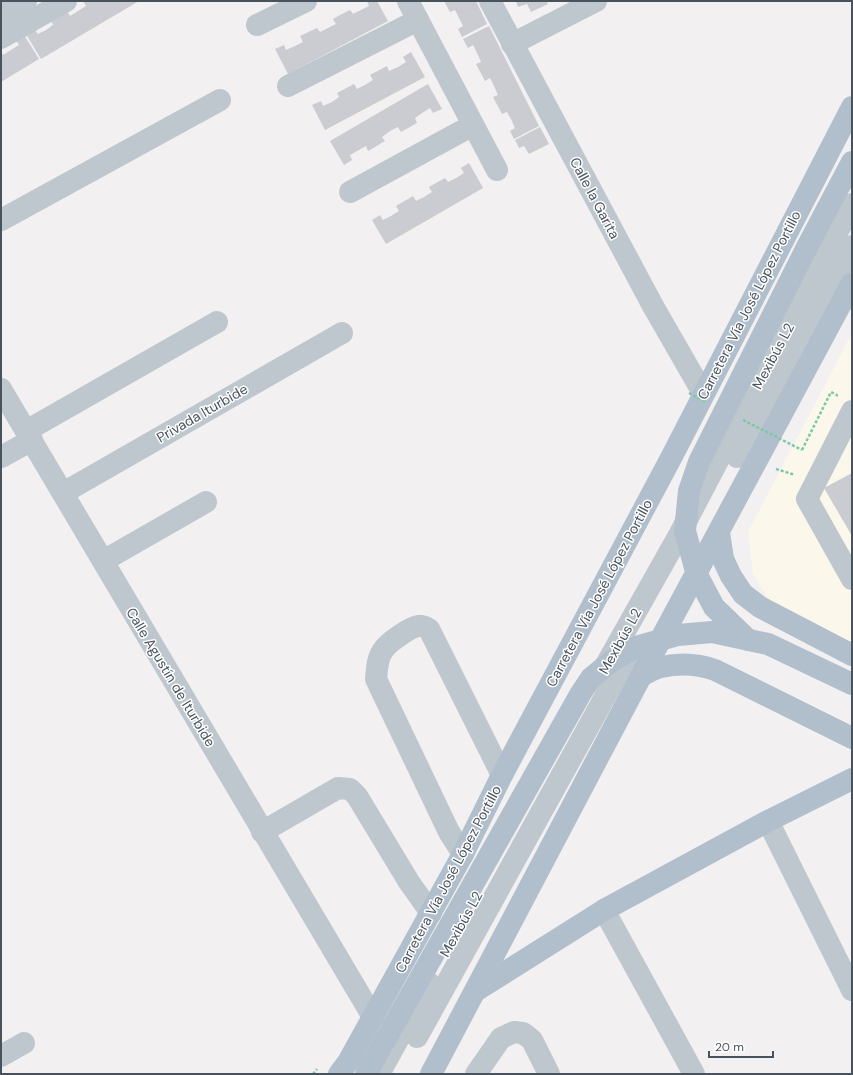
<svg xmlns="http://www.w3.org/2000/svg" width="853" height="1075" viewBox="0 0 853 1075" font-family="'DM Sans',sans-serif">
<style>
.commercial{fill:#fbf7eb}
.building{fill:#caccd2}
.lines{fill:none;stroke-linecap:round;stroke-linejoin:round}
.path{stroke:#7acaa3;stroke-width:2.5;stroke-dasharray:3 2;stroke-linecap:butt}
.minor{stroke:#bfc7ce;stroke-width:22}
.major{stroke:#b1bfcd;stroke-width:22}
.path-bridge{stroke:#7acaa3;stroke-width:2.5;stroke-dasharray:3 2;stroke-linecap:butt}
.major-bridge{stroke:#b1bfcd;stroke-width:22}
.labels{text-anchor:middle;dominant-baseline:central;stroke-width:3;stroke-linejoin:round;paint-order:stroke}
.street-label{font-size:14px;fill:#49535d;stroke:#fff}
</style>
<rect width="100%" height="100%" fill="#f2f0f0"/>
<polygon class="commercial" points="852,333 852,645 775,609 753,574 748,532"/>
<g class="building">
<polygon points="83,1 139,1 41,59 26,34 35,30 38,34 46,30 53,25 51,21 67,11 70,16 86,6"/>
<polygon points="367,1 377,1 388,21 288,74 275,49 284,45 286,50 295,46 303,42 300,36 317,28 320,32 336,24 333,19 342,14 350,10 353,14 369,6"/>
<polygon points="444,1 476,1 487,24 462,37 458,29 463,26 455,10 450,12"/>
<polygon points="516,1 546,1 548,4 531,12 527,4 518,7"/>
<polygon points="489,26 539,126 514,139 510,131 515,128 511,119 507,112 502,114 493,97 498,95 494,86 490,78 485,81 476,64 481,62 477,53 473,45 468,48 463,39"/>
<polygon points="24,35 39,59 1,82 1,51 3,55 19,45 16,40"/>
<polygon points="411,52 425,77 325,130 312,105 321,101 323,106 332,102 339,97 337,93 354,84 357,89 365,85 373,80 370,75 387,66 389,71 398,67 406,62 403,57"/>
<polygon points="428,84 442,109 433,113 430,108 422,113 415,118 417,123 401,132 398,127 390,131 382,137 385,141 368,151 366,146 357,151 350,155 352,160 344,165 330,141"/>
<polygon points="540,127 549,144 529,154 524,146 519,148 515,140"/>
<polygon points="469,163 483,188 386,244 372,220 380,215 383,220 391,216 399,211 396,206 413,196 416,201 424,197 432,192 429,187 445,178 448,182 456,178 464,173 461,168"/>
<polygon points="852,473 852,536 824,488"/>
</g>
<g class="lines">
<g class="path">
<polyline points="802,450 831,392 837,395 836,396"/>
<polyline points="776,469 795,475"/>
<polyline points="313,1074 317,1069"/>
</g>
<g class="minor">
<polyline points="408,1 497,170"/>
<polyline points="490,1 653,306 703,393"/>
<polyline points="1,15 26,1"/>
<polyline points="257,25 306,1"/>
<polyline points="1,38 66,1"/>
<polyline points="512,44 596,1"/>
<polyline points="288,86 418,20"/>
<polyline points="350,192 473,125"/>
<polyline points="1,220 220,100"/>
<polyline points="1,389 373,1017"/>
<polyline points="852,411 807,499 852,579"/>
<polyline points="26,431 217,322"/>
<polyline points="1,457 32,440"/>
<polyline points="737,457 852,246"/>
<polyline points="63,493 342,333"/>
<polyline points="103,561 206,502"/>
<polyline points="603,670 678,537 852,204"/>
<polyline points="768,821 852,990"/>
<polyline points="262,832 338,788 350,789 357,796 409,882 431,913"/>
<path d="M463 854 449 832 376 679C377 669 377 657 384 649 389 642 409 628 418 626 422 625 425 627 429 629L502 775"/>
<polyline points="604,910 694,1074"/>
<polyline points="417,1037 627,657"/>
<polyline points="1,1056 24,1043"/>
<polyline points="379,1074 429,983"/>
<polyline points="476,1074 501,1038 514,1032 523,1033 532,1040 549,1074"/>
</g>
<g class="major">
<polyline points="719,533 723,559 731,576 743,594 760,607 852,655"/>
<path d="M641 676C647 673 654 668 661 667 680 663 698 664 715 670L852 738"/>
<polyline points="477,990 604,910 768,821 852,779"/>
<polyline points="339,1074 348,1062 373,1017 463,854 502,775 671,458 852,107"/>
<polyline points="431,1074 641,676 852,283"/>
</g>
<g class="path-bridge">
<polyline points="689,393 706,402"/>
<polyline points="743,420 802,450"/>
</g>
<g class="major-bridge">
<polyline points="748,640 714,607 697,575 685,531 689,491 699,462 806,249 852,162"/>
<polyline points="366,1074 581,693 591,678 613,660 639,646 678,635 712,632 768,644 852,684"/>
</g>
</g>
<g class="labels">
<g class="street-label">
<text transform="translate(595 198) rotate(62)">Calle la Garita</text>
<text transform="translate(749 305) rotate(-63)">Carretera Vía José López Portillo</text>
<text transform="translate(773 356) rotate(-62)">Mexibús L2</text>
<text transform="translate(202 413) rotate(-30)">Privada Iturbide</text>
<text transform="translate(599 593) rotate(-62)">Carretera Vía José López Portillo</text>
<text transform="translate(620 641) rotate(-61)">Mexibús L2</text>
<text transform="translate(171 677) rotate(59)">Calle Agustín de Iturbide</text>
<text transform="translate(448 879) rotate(-62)">Carretera Vía José López Portillo</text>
<text transform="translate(461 924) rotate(-61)">Mexibús L2</text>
</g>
</g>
<rect width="853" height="1075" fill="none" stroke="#49535d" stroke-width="4"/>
<path d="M709 1051v6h64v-6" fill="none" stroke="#49535d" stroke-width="2"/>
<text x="715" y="1051" font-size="12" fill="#49535d" stroke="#ffffff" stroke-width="3" paint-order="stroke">20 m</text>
</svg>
